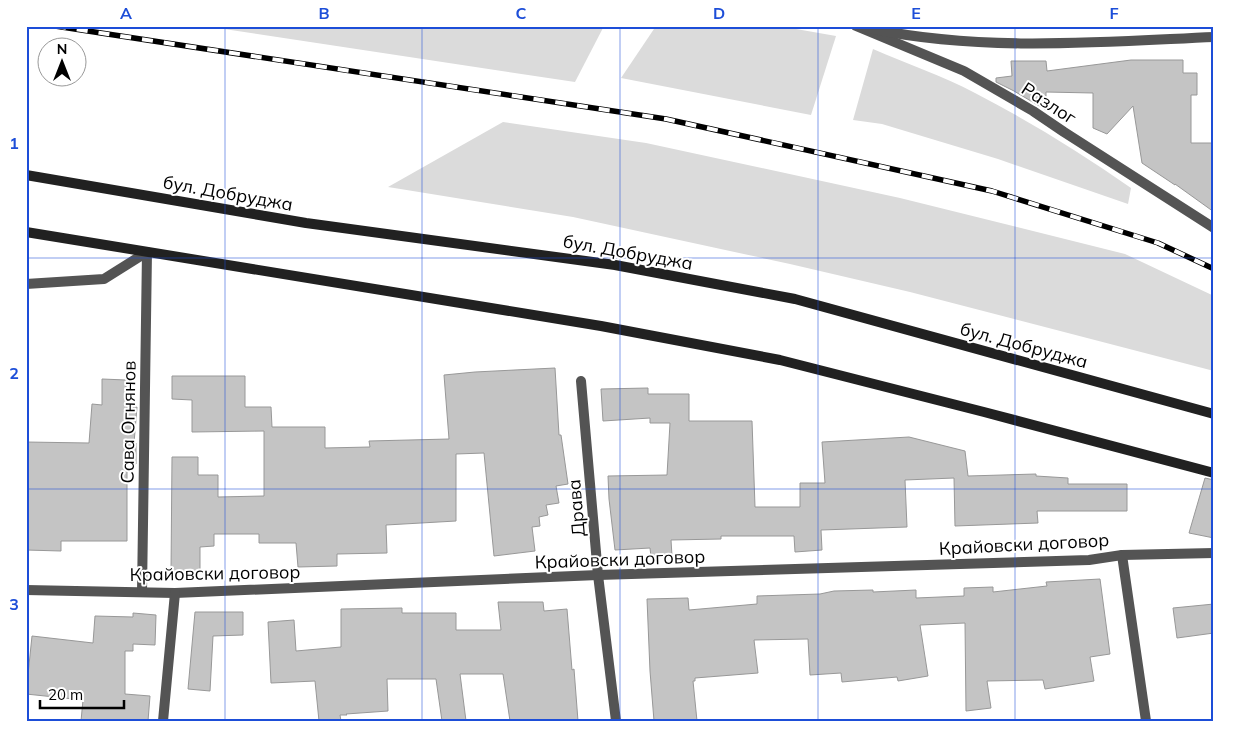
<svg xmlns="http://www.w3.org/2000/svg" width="1240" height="747" viewBox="0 0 1240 747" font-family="Mulish,sans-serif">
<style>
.green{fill:#dbdbdb}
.building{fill:#c4c4c4;stroke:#989898}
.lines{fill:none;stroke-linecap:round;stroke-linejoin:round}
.minor{stroke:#545454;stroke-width:10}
.secondary{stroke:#212121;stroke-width:10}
.rail-casing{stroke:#000;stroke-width:5.5}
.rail{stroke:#fff;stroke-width:4;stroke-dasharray:11;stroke-linecap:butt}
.grid{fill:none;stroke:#1d4ed8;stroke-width:1;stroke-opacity:0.55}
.labels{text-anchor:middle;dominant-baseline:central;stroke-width:4;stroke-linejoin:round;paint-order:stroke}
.street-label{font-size:18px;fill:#000;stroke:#fff}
.neatline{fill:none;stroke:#1d4ed8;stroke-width:2}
.grid-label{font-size:16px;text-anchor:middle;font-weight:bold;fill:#1d4ed8}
</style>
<rect width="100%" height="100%" fill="#fff"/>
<g class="green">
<polygon points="204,26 604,26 575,82"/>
<polygon points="656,26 779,26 836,36 811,115 621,78"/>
<path d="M873 49C907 64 943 76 975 93 1029 121 1081 153 1131 188L1128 204 998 159 882 124 853 120Z"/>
<polygon points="503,122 646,143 900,198 1125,254 1214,296 1214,371 910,292 790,264 573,217 388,187"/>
</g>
<g class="building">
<polygon points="1131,60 1183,60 1183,73 1197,73 1197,95 1191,95 1191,143 1214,143 1214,212 1175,184 1175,185 1142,163 1133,106 1107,134 1093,128 1093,93 1046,92 1046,110 1014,91 996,82 996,78 1012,76 1011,61 1046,61 1047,71"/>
<polygon points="555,368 559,435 561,435 568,484 556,486 559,503 546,505 548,515 539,517 540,526 532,527 535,551 494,556 484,453 456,454 456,521 386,525 387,553 337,554 337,566 298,567 296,543 259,543 259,534 214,534 214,546 200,547 200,571 171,572 172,457 198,457 198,475 218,475 218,497 264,496 264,431 192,432 192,400 172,399 172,376 245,376 245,407 271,407 272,427 325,427 325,448 370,447 369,441 449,439 444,375 475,372"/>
<polygon points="102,379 126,380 126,407 137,407 134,443 136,443 136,464 127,464 127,541 61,541 61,551 26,550 26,442 89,443 92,404 102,405"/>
<polygon points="648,388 648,394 689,394 689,421 752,421 755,507 800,507 800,483 825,483 822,442 909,437 965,451 968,476 1036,474 1036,476 1068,478 1068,484 1127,484 1127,511 1037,511 1038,523 955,526 954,478 905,480 907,527 821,530 822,550 795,552 794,536 721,536 721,539 671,540 672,556 651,557 650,548 615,550 609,499 608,476 667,475 670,423 650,423 650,418 603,421 601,389"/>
<polygon points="1205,478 1214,480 1214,538 1189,533"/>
<polygon points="1100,579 1110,654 1090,657 1094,681 1045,689 1043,680 987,681 991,708 966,711 965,623 920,625 928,676 898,681 897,677 842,682 841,673 810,675 808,639 754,640 758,673 695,678 695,681 693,681 697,721 654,721 650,671 647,599 688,598 689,610 757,604 757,596 820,594 834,591 873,590 873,592 916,590 916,598 964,596 964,588 993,587 993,592 1047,586 1046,582"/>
<polygon points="498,602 543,602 544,611 567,609 572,670 574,669 578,721 510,721 503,674 460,674 466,721 442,721 436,679 387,679 388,711 346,714 347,715 340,715 341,721 319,721 315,681 271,683 268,622 294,620 296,651 341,647 341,609 402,608 402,613 456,613 456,630 501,630"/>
<polygon points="1214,604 1214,633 1177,638 1173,608"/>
<polygon points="195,612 243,612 243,635 213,636 210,691 188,689"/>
<polygon points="133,613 156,615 155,645 133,644 133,651 125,651 125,694 150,696 148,721 81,721 83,700 26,694 32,636 93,643 95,616 133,617"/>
</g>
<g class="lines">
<g class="minor">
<polyline points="856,26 964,71 1033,111 1064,132 1214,228"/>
<path d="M873 29C984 52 1101 42 1214 37"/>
<polyline points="26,284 104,279 147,252"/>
<polyline points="581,381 598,575 616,721"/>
<polyline points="1122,555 1146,721"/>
<polyline points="26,590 175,593 598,575 1089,560 1122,555 1214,553"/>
<polyline points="142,592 147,252"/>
<polyline points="163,721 175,593"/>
</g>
<g class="secondary">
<polyline points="26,175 306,223 615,265 795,299 1214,414"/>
<polyline points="26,232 601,326 780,360 984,412 1214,473"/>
</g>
<g class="rail-casing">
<polyline id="rail" points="55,26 666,119 992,191 1158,243 1214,269"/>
</g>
<use href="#rail" class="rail"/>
</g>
<path class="grid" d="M225 26V721M422 26V721M620 26V721M818 26V721M1015 26V721M26 258H1214M26 489H1214"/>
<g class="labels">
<g class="street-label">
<text transform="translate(1049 103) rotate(33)">Разлог</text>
<text transform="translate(228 193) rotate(10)">бул. Добруджа</text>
<text transform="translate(628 252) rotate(10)">бул. Добруджа</text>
<text transform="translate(1024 345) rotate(15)">бул. Добруджа</text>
<text transform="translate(128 422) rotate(-89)">Сава Огнянов</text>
<text transform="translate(576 508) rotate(-95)">Драва</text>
<text transform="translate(1024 544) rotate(-3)">Крайовски договор</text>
<text transform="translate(620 559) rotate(-2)">Крайовски договор</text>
<text transform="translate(215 573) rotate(-1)">Крайовски договор</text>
</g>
</g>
<rect width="1240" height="747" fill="none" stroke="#ffffff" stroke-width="55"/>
<g transform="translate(62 62)"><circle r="24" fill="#ffffff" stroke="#999999"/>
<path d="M0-4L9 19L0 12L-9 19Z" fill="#000000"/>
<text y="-8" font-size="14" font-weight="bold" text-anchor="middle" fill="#000000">N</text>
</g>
<path d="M40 700v8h84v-8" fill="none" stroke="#000000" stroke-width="2.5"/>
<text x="48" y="700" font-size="15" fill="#000000" stroke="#ffffff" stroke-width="4" paint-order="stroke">20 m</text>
<rect x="28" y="28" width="1184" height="692" class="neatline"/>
<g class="grid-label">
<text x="126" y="19">A</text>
<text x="324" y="19">B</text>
<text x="521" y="19">C</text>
<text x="719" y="19">D</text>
<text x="916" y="19">E</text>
<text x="1114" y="19">F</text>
<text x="14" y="149">1</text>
<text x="14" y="379">2</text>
<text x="14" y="610">3</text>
</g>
</svg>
